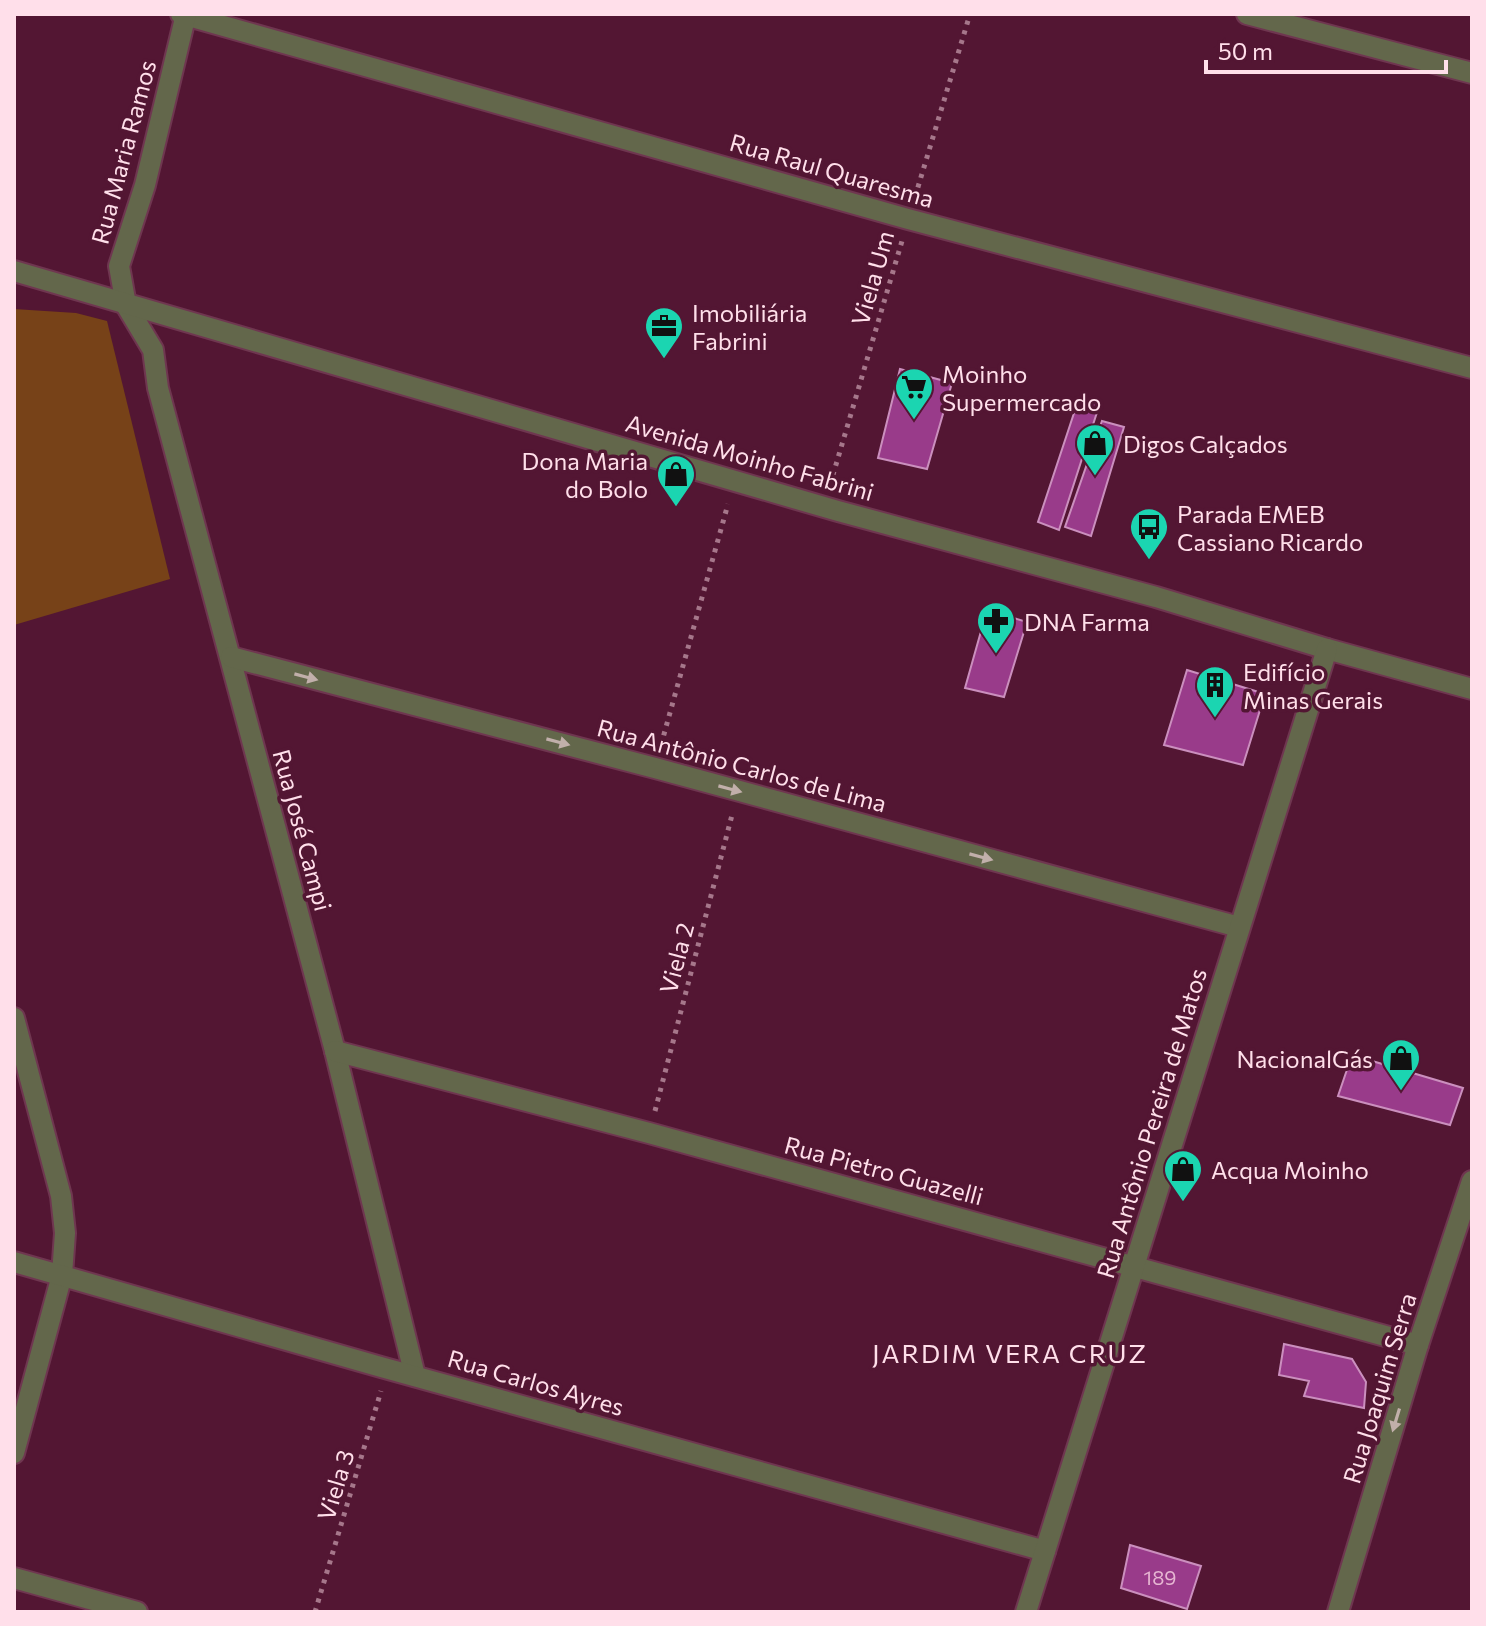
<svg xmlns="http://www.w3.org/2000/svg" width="1486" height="1626" viewBox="0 0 1486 1626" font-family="Commissioner,sans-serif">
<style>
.green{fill:#774218}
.building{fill:#993b8a;stroke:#cb8fbe;stroke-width:2}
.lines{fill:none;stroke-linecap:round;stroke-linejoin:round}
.minor-casing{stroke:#6f3650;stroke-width:24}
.tertiary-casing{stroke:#6f3650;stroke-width:24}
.path{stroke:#a6778b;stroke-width:5;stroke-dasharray:4 6;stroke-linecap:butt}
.minor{stroke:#63674b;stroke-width:20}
.tertiary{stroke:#63674b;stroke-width:20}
.oneway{fill:#c1afaa}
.labels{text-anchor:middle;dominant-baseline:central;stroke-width:7;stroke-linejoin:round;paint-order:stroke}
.number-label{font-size:20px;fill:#e6b6d2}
.street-label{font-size:24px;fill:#ffdfea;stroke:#531633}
.poi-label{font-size:24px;fill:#ffdfea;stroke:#531633;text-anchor:start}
.neighbourhood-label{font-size:26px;letter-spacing:2px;fill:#ffdfea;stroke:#531633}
</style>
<rect width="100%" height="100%" fill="#531633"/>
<polygon class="green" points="14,309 76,313 107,321 170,579 14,625"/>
<g class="building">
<polygon points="900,369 952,383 927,469 878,458"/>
<polygon points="1079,398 1100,403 1059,530 1038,522"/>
<polygon points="1102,421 1124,427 1091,536 1065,527"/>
<polygon points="987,610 1027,622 1004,697 965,688"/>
<polygon points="1187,670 1265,694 1243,765 1164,745"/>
<polygon points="1352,1055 1463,1088 1450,1125 1338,1096"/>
<polygon points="1284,1344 1352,1359 1366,1382 1364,1408 1304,1396 1309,1381 1279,1375"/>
<polygon points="1130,1545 1201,1566 1187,1609 1121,1588"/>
</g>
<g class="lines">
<g class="minor-casing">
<g id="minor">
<polyline points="181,14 908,219 1472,368"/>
<polyline points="186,14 145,185 119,266 126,305 153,350 158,388 335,1051 415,1376"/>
<polyline points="1247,14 1472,73"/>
<polyline points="231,657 655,768 1239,927"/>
<polyline points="14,1018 61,1196 65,1233 62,1275 14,1453"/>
<polyline points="335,1051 649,1133 1418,1345"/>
<polyline points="14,1262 381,1367 1045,1551"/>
<polyline points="14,1578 137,1612"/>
<polyline points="1338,1612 1418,1345 1472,1181"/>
</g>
</g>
<g class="tertiary-casing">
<g id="tertiary">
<polyline points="14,271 838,511 1156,597 1327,649 1472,689"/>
<polyline points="1026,1612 1327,649"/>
</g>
</g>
<g class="path">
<polyline points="915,197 970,14"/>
<polyline points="830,485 902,241"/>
<polyline points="661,745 728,504"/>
<polyline points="655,1111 732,815"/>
<polyline points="315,1612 381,1391"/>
</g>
<use href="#minor" class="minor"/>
<use href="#tertiary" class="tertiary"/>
</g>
<defs><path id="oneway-solid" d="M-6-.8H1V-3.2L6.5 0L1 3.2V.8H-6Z" transform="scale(2)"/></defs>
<g class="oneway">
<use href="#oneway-solid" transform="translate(306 677) rotate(15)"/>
<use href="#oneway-solid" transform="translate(558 742) rotate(15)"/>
<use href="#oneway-solid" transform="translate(730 789) rotate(15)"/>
<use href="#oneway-solid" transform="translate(981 857) rotate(15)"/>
<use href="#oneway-solid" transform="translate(1396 1420) rotate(107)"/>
</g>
<defs>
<g id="office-pin" transform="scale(2)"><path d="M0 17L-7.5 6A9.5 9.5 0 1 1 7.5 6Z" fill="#1bd5b1" stroke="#531633"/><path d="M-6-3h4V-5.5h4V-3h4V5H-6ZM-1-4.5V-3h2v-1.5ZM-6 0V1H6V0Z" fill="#111"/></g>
<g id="supermarket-pin" transform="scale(2)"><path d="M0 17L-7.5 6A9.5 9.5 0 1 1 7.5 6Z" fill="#1bd5b1" stroke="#531633"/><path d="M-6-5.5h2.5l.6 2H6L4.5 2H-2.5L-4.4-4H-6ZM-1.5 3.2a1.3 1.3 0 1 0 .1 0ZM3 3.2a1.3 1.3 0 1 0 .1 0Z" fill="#111"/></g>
<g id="shop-pin" transform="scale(2)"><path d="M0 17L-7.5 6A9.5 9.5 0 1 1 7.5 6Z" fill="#1bd5b1" stroke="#531633"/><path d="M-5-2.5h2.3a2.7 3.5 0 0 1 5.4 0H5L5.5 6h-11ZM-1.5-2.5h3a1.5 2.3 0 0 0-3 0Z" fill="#111"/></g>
<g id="bus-pin" transform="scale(2)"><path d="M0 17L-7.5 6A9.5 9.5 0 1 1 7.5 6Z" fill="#1bd5b1" stroke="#531633"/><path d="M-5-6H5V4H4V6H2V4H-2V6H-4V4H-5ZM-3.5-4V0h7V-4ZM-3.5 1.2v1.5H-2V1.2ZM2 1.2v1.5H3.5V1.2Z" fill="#111"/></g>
<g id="pharmacy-pin" transform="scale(2)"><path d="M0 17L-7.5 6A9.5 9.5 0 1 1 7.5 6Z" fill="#1bd5b1" stroke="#531633"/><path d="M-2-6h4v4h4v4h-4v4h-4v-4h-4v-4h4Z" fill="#111"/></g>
<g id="building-pin" transform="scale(2)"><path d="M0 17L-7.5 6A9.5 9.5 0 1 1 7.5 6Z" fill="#1bd5b1" stroke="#531633"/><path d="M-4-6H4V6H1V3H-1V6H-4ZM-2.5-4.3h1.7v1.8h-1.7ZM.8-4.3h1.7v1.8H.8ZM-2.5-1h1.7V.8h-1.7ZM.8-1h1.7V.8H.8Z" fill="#111"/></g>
</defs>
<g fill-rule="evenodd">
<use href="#office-pin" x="664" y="326"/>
<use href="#supermarket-pin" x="914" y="387"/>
<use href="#shop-pin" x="1095" y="443"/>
<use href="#shop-pin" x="676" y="474"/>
<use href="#bus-pin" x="1149" y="527"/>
<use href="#pharmacy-pin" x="996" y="621"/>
<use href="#building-pin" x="1215" y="685"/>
<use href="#shop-pin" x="1401" y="1058"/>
<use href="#shop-pin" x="1183" y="1169"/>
</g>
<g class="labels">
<g class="number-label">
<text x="1160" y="1577">189</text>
</g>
<g class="street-label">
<text transform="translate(123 152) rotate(-75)">Rua Maria Ramos</text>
<text transform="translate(832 170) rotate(16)">Rua Raul Quaresma</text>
<text transform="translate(872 278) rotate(-74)">Viela Um</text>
<text transform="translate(750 457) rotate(16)">Avenida Moinho Fabrini</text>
<text transform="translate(742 765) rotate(15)">Rua Antônio Carlos de Lima</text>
<text transform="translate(303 830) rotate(75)">Rua José Campi</text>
<text transform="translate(676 958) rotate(-75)">Viela 2</text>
<text transform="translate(1151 1123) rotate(-73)">Rua Antônio Pereira de Matos</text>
<text transform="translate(884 1170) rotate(15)">Rua Pietro Guazelli</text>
<text transform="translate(536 1382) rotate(16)">Rua Carlos Ayres</text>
<text transform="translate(1379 1388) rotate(-73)">Rua Joaquim Serra</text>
<text transform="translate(335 1485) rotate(-73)">Viela 3</text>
</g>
<g class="poi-label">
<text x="692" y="312">Imobiliária<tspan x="692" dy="28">Fabrini</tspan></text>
<text x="942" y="373">Moinho<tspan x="942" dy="28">Supermercado</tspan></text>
<text x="1123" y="443">Digos Calçados</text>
<text x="648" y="460" text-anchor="end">Dona Maria<tspan x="648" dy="28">do Bolo</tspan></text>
<text x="1177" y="513">Parada EMEB<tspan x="1177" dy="28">Cassiano Ricardo</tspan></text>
<text x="1024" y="621">DNA Farma</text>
<text x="1243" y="671">Edifício<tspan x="1243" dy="28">Minas Gerais</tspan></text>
<text x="1373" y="1058" text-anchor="end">NacionalGás</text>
<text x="1211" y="1169">Acqua Moinho</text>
</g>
<g class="neighbourhood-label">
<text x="1010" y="1352">JARDIM VERA CRUZ</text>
</g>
</g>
<rect width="1486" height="1626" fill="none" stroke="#ffdfea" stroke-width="32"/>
<path d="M1206 60v12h240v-12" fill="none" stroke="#ffdfea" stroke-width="4"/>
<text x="1218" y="60" font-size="24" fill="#ffdfea" stroke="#531633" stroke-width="6" paint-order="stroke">50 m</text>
</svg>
